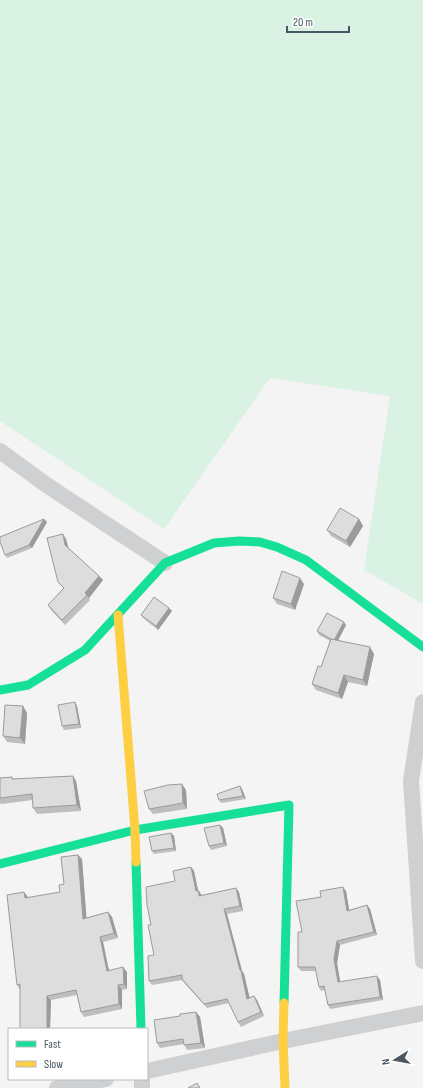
<svg xmlns="http://www.w3.org/2000/svg" width="423" height="1088" viewBox="0 0 423 1088" font-family="'Sofia Sans Condensed',sans-serif">
<style>
.green{fill:#d9f2e3}
.lines{fill:none;stroke-linecap:round;stroke-linejoin:round}
.street{stroke:#ced0d2;stroke-width:16}
.fast{stroke:#16e098;stroke-width:9}
.slow{stroke:#ffcf43;stroke-width:9}
.wall{fill:#bebebf}
.shaded-wall{fill:#9b9b9b}
.building{fill:#ddddde;stroke:#9b9b9b}
</style>
<rect width="100%" height="100%" fill="#f4f4f4"/>
<polygon class="green" points="0,0 423,0 423,604 364,570 390,396 270,378 164,529 0,421"/>
<g class="lines">
<g class="street">
<polyline points="0,451 48,486 165,563"/>
<polyline points="423,702 411,781 423,961"/>
<polyline points="147,1071 283,1041 423,1013"/>
<polyline points="57,1088 106,1079"/>
<polyline points="142,1088 142,1079"/>
</g>
<g class="fast">
<polyline points="0,690 28,685 85,650 165,563 214,543 239,541 260,542 277,547 306,560 423,647"/>
<polyline points="136,862 141,1029"/>
<polyline points="0,864 135,830 289,805 284,1003"/>
</g>
<g class="slow">
<polyline points="118,615 135,830 136,862"/>
<polyline points="284,1003 283,1041 285,1088"/>
</g>
</g>
<g class="wall">
<polygon points="359,519 363,526 350,547 331,536 327,530"/>
<polygon points="47,522 32,548 7,558 5,555"/>
<polygon points="66,539 68,548 99,576 103,580 89,598 90,600 65,625 51,610 48,605 64,589 58,582"/>
<polygon points="304,584 295,610 277,604 273,598"/>
<polygon points="169,608 172,611 158,630 143,618 141,615"/>
<polygon points="344,622 346,625 338,641 374,654 367,686 348,682 342,699 316,690 312,684 321,667 330,641 319,635 317,631"/>
<polygon points="23,706 27,713 25,744 7,742 3,736"/>
<polygon points="77,706 81,728 64,730 62,726"/>
<polygon points="73,776 76,781 81,811 37,814 33,808 33,800 1,804 0,803 0,778 12,777 13,779"/>
<polygon points="240,786 242,789 246,799 221,803 219,800"/>
<polygon points="186,790 187,809 153,814 149,809"/>
<polygon points="220,825 223,828 227,846 211,850 209,846"/>
<polygon points="171,833 174,836 176,851 154,854 152,851"/>
<polygon points="78,855 82,859 86,918 108,912 112,917 118,938 103,942 109,970 127,972 127,989 122,990 122,1009 84,1017 81,1012 77,995 51,1000 50,1029 20,1029 20,990 17,985 28,897 28,898 60,892"/>
<polygon points="191,867 194,871 198,891 202,895 239,892 243,911 227,914 242,971 244,974 249,998 257,1000 264,1016 241,1027 238,1022 229,1003 207,1008 185,984 182,980 152,985 149,981 154,955 151,925"/>
<polygon points="346,891 349,910 367,905 370,909 377,935 340,945 337,963 340,982 380,980 383,1000 330,1009 328,1005 325,990 321,991 319,987 316,971 301,971 298,967 302,932 321,897"/>
<polygon points="196,1012 200,1017 205,1048 187,1050 184,1044 160,1048 157,1043 180,1016"/>
</g>
<g class="shaded-wall">
<polygon points="44,519 47,522 32,548 29,545"/>
<polygon points="359,519 363,526 350,547 346,541"/>
<polygon points="63,534 66,539 69,550 65,545"/>
<polygon points="99,576 103,580 89,598 85,593"/>
<polygon points="300,578 304,584 295,610 291,604"/>
<polygon points="169,608 172,611 158,630 156,626"/>
<polygon points="344,622 346,625 336,644 334,641"/>
<polygon points="370,647 374,654 367,686 363,680"/>
<polygon points="344,675 348,682 342,699 338,693"/>
<polygon points="75,702 77,706 81,728 79,724"/>
<polygon points="23,706 27,713 25,744 20,738"/>
<polygon points="73,776 76,781 81,811 77,805"/>
<polygon points="182,784 186,790 187,809 183,803"/>
<polygon points="240,786 242,789 246,799 243,796"/>
<polygon points="220,825 223,828 227,846 224,843"/>
<polygon points="171,833 174,836 176,851 174,848"/>
<polygon points="78,855 82,859 87,924 83,919"/>
<polygon points="191,867 194,871 199,895 199,891 202,896 202,900 196,891"/>
<polygon points="343,887 346,891 350,915 347,911"/>
<polygon points="236,888 239,892 243,911 240,906"/>
<polygon points="24,892 28,897 29,903 25,898"/>
<polygon points="367,905 370,909 377,935 374,932"/>
<polygon points="224,909 227,914 242,971 244,974 251,1003 247,999"/>
<polygon points="108,912 112,917 118,938 114,933"/>
<polygon points="100,937 103,942 110,976 107,971"/>
<polygon points="337,941 340,945 337,963 341,986 338,982 334,959"/>
<polygon points="123,967 127,972 127,989 124,984"/>
<polygon points="377,976 380,980 383,1000 380,997"/>
<polygon points="118,985 122,990 122,1009 119,1004"/>
<polygon points="47,996 51,1000 50,1029 47,1029"/>
<polygon points="254,996 257,1000 264,1016 261,1012"/>
<polygon points="196,1012 200,1017 205,1048 201,1043"/>
</g>
<g class="building">
<polygon points="340,508 359,519 346,541 327,530"/>
<polygon points="44,519 29,545 5,555 0,542 0,537"/>
<polygon points="63,534 65,545 99,576 85,593 87,595 62,620 48,605 64,588 58,582 47,538"/>
<polygon points="282,571 300,578 291,604 273,598"/>
<polygon points="154,597 169,608 156,626 141,615"/>
<polygon points="327,613 344,622 334,640 331,639 317,631"/>
<polygon points="331,639 370,647 363,680 344,675 338,693 312,684 318,666 321,667"/>
<polygon points="75,702 79,724 62,726 58,705"/>
<polygon points="5,705 23,706 20,738 3,736"/>
<polygon points="73,776 77,805 33,808 32,794 0,798 0,778 12,777 12,779"/>
<polygon points="182,784 183,803 149,809 144,791 168,785"/>
<polygon points="240,786 243,796 219,800 217,794"/>
<polygon points="220,825 224,843 209,846 204,828"/>
<polygon points="171,833 174,848 152,851 149,837"/>
<polygon points="78,855 83,919 108,912 114,933 100,937 107,971 123,967 124,984 118,985 119,1004 81,1012 76,990 47,996 47,1029 20,1029 20,984 17,985 7,895 24,892 25,898 60,892 59,885 64,884 61,857"/>
<polygon points="191,867 196,891 199,891 199,896 236,888 240,906 224,909 240,970 241,970 247,999 254,996 261,1012 238,1022 227,999 204,1004 182,979 182,975 149,981 148,956 154,955 148,925 151,925 147,905 146,887 175,881 173,871"/>
<polygon points="343,887 347,911 367,905 374,932 337,941 334,959 338,982 377,976 380,997 328,1005 324,986 319,987 315,967 298,967 298,932 302,932 296,901 321,897 320,891"/>
<polygon points="196,1012 201,1043 184,1045 183,1039 157,1043 154,1020 180,1016 180,1014"/>
<polygon points="197,1083 200,1088 188,1088"/>
</g>
<rect x="8" y="1028" width="140" height="52" fill="#ffffff" stroke="#b7bbc0"/>
<rect x="16" y="1041" width="20" height="6" fill="#16e098" stroke="#b7bbc0"/>
<text x="44" y="1048" font-size="12" fill="#4a5661">Fast</text>
<rect x="16" y="1061" width="20" height="6" fill="#ffcf43" stroke="#b7bbc0"/>
<text x="44" y="1068" font-size="12" fill="#4a5661">Slow</text>
<g transform="translate(395 1060) rotate(259)" stroke="#ffffff" stroke-width="3" paint-order="stroke">
<path d="M0-3L7 15L0 10L-7 15Z" fill="#4a5661"/>
<text y="-6" font-size="11" font-weight="bold" text-anchor="middle" fill="#4a5661">N</text>
</g>
<path d="M287 26v6h62v-6" fill="none" stroke="#4a5661" stroke-width="2"/>
<text x="293" y="26" font-size="12" fill="#4a5661" stroke="#ffffff" stroke-width="3" paint-order="stroke">20 m</text>
</svg>
